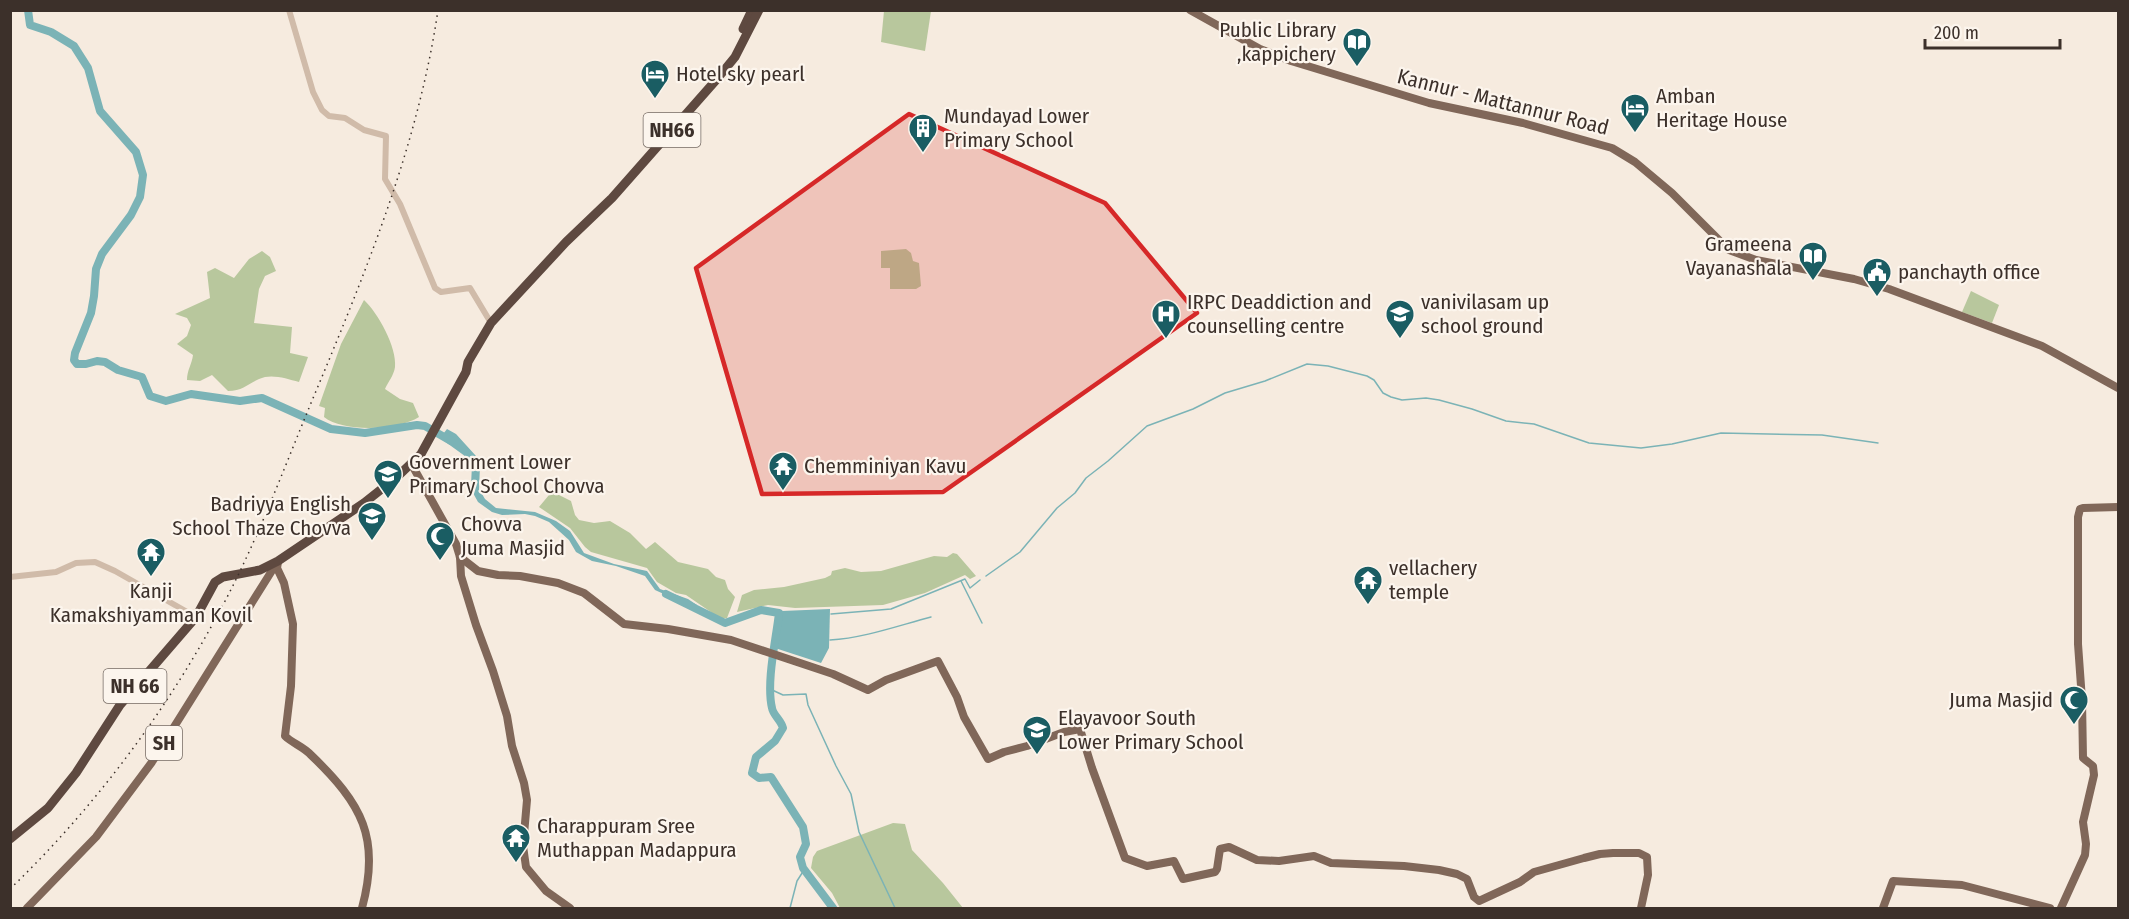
<svg xmlns="http://www.w3.org/2000/svg" width="2129" height="919" viewBox="0 0 2129 919" font-family="'Fira Sans Condensed',sans-serif">
<style>
.green{fill:#b8c79d}
.water{fill:#7bb3b6}
.lines{fill:none;stroke-linecap:round;stroke-linejoin:round}
.stream{stroke:#7bb3b6;stroke-width:1.5}
.river{stroke:#7bb3b6;stroke-width:8}
.minor{stroke:#d0bba9;stroke-width:6}
.major{stroke:#806759;stroke-width:8}
.highway{stroke:#5e4940;stroke-width:9}
.rail{stroke:#3c302a;stroke-width:1.5;stroke-dasharray:1.5 4.5;stroke-linecap:butt}
.marked{fill:#d62828;fill-opacity:0.2;stroke:#d62828;stroke-width:4.5;stroke-linejoin:round}
.labels{text-anchor:middle;dominant-baseline:central;stroke-width:4.5;stroke-linejoin:round;paint-order:stroke}
.shield{fill:#fcf5ed;stroke:#766b64;stroke-width:1.5}
.shield-label{font-size:20px;font-weight:bold;fill:#3c302a}
.poi-label{font-size:21px;fill:#3c302a;stroke:#fcf5ed;text-anchor:start}
.street-label{font-size:21px;fill:#3c302a;stroke:#fcf5ed}
</style>
<rect width="100%" height="100%" fill="#f6ebdf"/>
<g class="green">
<polygon points="884,11 931,11 925,51 881,42"/>
<polygon points="906,249 911,253 913,261 919,263 921,286 916,289 890,289 890,268 881,268 881,251"/>
<path d="M262 251 270 257 276 271 265 276 259 289 254 323 292 327 290 353 308 357 299 382C288 379 276 375 265 377 250 381 245 391 228 391L212 375 200 381 187 380C187 370 192 364 193 355L177 344 187 336 191 325 187 318 175 314 210 298 207 272 215 268 234 278 249 259Z"/>
<polygon points="1971,291 1999,305 1992,323 1962,312"/>
<path d="M364 300C378 313 397 347 395 367 394 375 388 382 385 389L400 399 413 403 419 417C399 430 344 433 324 417L325 408 319 406 341 344Z"/>
<polygon points="555,493 571,501 575,515 579,520 594,523 610,521 630,533 646,549 655,542 678,562 708,569 716,577 725,580 728,589 735,597 727,618 721,619 686,595 676,593 657,582 647,568 591,552 585,547 570,528 539,507 549,495"/>
<polygon points="953,553 957,554 976,576 970,579 965,575 925,593 883,605 795,608 768,605 737,612 742,595 754,590 784,587 825,578 831,575 832,571 845,568 861,572 881,571 934,556 947,557"/>
<polygon points="893,823 905,824 912,850 943,883 963,908 840,908 832,893 811,868 813,857 817,851"/>
</g>
<g class="water">
<polygon points="447,429 456,434 476,456 480,466 479,489 485,499 496,508 535,512 556,521 570,531 584,553 614,564 647,571 660,589 688,599 697,605 696,612 690,606 655,590 645,576 616,566 592,561 583,556 576,552 569,540 549,522 535,516 525,514 502,515 492,512 478,502 473,493 471,485 472,465 469,459 440,438"/>
<polygon points="830,609 829,648 821,663 775,648 782,611"/>
</g>
<g class="lines">
<g class="stream">
<polyline points="986,576 1020,552 1057,508 1075,493 1086,478 1108,461 1147,426 1193,409 1225,393 1265,381 1307,364 1328,366 1367,376 1374,380 1383,393 1391,397 1402,400 1426,398 1439,400 1472,409 1506,421 1534,424 1589,443 1641,448 1672,444 1721,433 1822,435 1878,443"/>
<polyline points="961,581 982,623"/>
<polyline points="831,614 891,609 965,579 970,588 980,580"/>
<path d="M830 640C864 638 897 626 931 617"/>
<polyline points="770,689 783,695 806,694 808,705 836,766 851,794 859,832 895,908"/>
<polyline points="790,908 797,881 804,870"/>
</g>
<g class="river">
<polyline points="28,10 30,25 51,32 74,46 88,68 100,111 136,152 143,175 140,197 131,215 102,254 96,269 94,296 91,313 75,353 74,360 77,364 86,364 97,361 105,362 118,370 142,377 150,396 166,401 191,394 240,401 262,398 331,429 365,433 417,425 425,426 451,441"/>
<path d="M666 594 725 623 761 610 779 613C776 640 766 682 772 708 773 715 781 720 783 728L775 741 756 757 752 773 759 778 771 777 803 827 806 844 800 857 803 868 833 908"/>
</g>
<g class="minor">
<polyline points="289,10 313,92 322,110 329,116 345,118 364,130 386,136 385,179 400,204 435,288 441,292 470,288 491,323"/>
<polyline points="10,577 56,572 76,563 95,562 115,571 196,617"/>
</g>
<g class="major">
<polyline points="1190,10 1260,49 1291,61 1429,103 1523,123 1612,148 1635,162 1672,193 1729,250 1756,260 1854,279 1889,289 2042,346 2118,388"/>
<polyline points="412,465 456,544 460,557 461,576 476,625 493,671 507,716 512,746 524,783 527,800 523,846 526,867 546,891 570,908"/>
<polyline points="460,557 478,571 498,575 520,576 558,583 584,593 624,624 668,629 731,640 833,674 868,690 886,680 938,661 957,697 964,717 988,759 1004,752 1027,746 1064,732 1080,729 1092,768 1125,858 1147,866 1174,861 1183,879 1215,872 1217,869 1220,849 1229,847 1257,860 1279,861 1314,856 1331,863 1404,866 1439,870 1457,874 1467,879 1474,897 1479,901 1520,882 1534,872 1584,858 1600,854 1613,853 1639,853 1647,857 1648,875 1641,908"/>
<path d="M278 562 277 568 284 583 293 624 291 686 285 736C292 743 304 747 311 755 362 804 381 838 362 908"/>
<polyline points="27,908 96,837 152,762 278,561"/>
<polyline points="1883,908 1893,881 1962,885 2050,908"/>
<polyline points="2061,908 2085,855 2086,844 2083,822 2094,775 2093,766 2083,758 2082,700 2078,644 2078,517 2080,509 2083,508 2118,507"/>
</g>
<g class="highway">
<polyline points="743,29 752,10"/>
<polyline points="10,839 48,808 76,773 120,705 196,617 215,582 223,577 260,570 278,561 364,503 398,476 421,454 466,372 468,362 491,323 566,242 612,198 717,79 735,57 759,10"/>
</g>
<path class="rail" d="M10 889C96 806 169 708 224 603 261 533 288 457 319 384 369 264 419 140 438 10"/>
</g>
<path class="marked" d="M909 114 1105 203 1197 313 943 492 762 494 696 268Z"/>
<defs>
<g id="library-pin" transform="scale(1.5)"><path d="M0 17L-7.5 6A9.5 9.5 0 1 1 7.5 6Z" fill="#1a5d63" stroke="#fcf5ed"/><path d="M-6-4Q-3-5.5-.7-3.5V5Q-3 3-6 4ZM6-4Q3-5.5 .7-3.5V5Q3 3 6 4Z" fill="#fff"/></g>
<g id="hotel-pin" transform="scale(1.5)"><path d="M0 17L-7.5 6A9.5 9.5 0 1 1 7.5 6Z" fill="#1a5d63" stroke="#fcf5ed"/><path d="M-6-4.5h1.5V1H6V5H4.5V3h-9V5H-6ZM-4 0a1.8 1.8 0 1 1 3.6 0ZM.5 0V-2.5h3Q6-2.5 6 0Z" fill="#fff"/></g>
<g id="building-pin" transform="scale(1.5)"><path d="M0 17L-7.5 6A9.5 9.5 0 1 1 7.5 6Z" fill="#1a5d63" stroke="#fcf5ed"/><path d="M-4-6H4V6H1V3H-1V6H-4ZM-2.5-4.3h1.7v1.8h-1.7ZM.8-4.3h1.7v1.8H.8ZM-2.5-1h1.7V.8h-1.7ZM.8-1h1.7V.8H.8Z" fill="#fff"/></g>
<g id="civic-pin" transform="scale(1.5)"><path d="M0 17L-7.5 6A9.5 9.5 0 1 1 7.5 6Z" fill="#1a5d63" stroke="#fcf5ed"/><path d="M-.6-6.5H3V-4.5H.6V-3L4-1V1h2V6H-6V1h2V-1L-.6-3ZM-1.2 2.5V6h2.4V2.5Z" fill="#fff"/></g>
<g id="hospital-pin" transform="scale(1.5)"><path d="M0 17L-7.5 6A9.5 9.5 0 1 1 7.5 6Z" fill="#1a5d63" stroke="#fcf5ed"/><path d="M-5-5h3v3.5h4V-5h3V5h-3V1.5h-4V5h-3Z" fill="#fff"/></g>
<g id="school-pin" transform="scale(1.5)"><path d="M0 17L-7.5 6A9.5 9.5 0 1 1 7.5 6Z" fill="#1a5d63" stroke="#fcf5ed"/><path d="M0-5L7-2L0 1L-7-2ZM-4 1L0 2.5L4 1V4Q0 6-4 4Z" fill="#fff"/></g>
<g id="temple-pin" transform="scale(1.5)"><path d="M0 17L-7.5 6A9.5 9.5 0 1 1 7.5 6Z" fill="#1a5d63" stroke="#fcf5ed"/><path d="M0-6L5-2H3V0L6.5 2.5H4V6H1.5V3h-3V6H-4V2.5H-6.5L-3 0V-2H-5Z" fill="#fff"/></g>
<g id="mosque-pin" transform="scale(1.5)"><path d="M0 17L-7.5 6A9.5 9.5 0 1 1 7.5 6Z" fill="#1a5d63" stroke="#fcf5ed"/><path d="M3.5-4.9A6 6 0 1 0 3.5 4.9A5 5 0 1 1 3.5-4.9Z" fill="#fff"/></g>
</defs>
<g fill-rule="evenodd">
<use href="#library-pin" x="1357" y="42"/>
<use href="#hotel-pin" x="655" y="74"/>
<use href="#hotel-pin" x="1635" y="108"/>
<use href="#building-pin" x="923" y="128"/>
<use href="#library-pin" x="1813" y="256"/>
<use href="#civic-pin" x="1877" y="272"/>
<use href="#hospital-pin" x="1166" y="314"/>
<use href="#school-pin" x="1400" y="314"/>
<use href="#temple-pin" x="783" y="466"/>
<use href="#school-pin" x="388" y="474"/>
<use href="#school-pin" x="372" y="516"/>
<use href="#mosque-pin" x="440" y="536"/>
<use href="#temple-pin" x="151" y="552"/>
<use href="#temple-pin" x="1368" y="580"/>
<use href="#mosque-pin" x="2074" y="700"/>
<use href="#school-pin" x="1037" y="730"/>
<use href="#temple-pin" x="516" y="838"/>
</g>
<g class="labels">
<g class="shield">
<rect x="643.5" y="113" width="57" height="34" rx="4.5"/>
<rect x="103.5" y="669" width="63" height="34" rx="4.5"/>
<rect x="146" y="726" width="36" height="34" rx="4.5"/>
</g>
<g class="shield-label">
<text x="672" y="130">NH66</text>
<text x="135" y="686">NH 66</text>
<text x="164" y="743">SH</text>
</g>
<g class="poi-label">
<text x="1336" y="30" text-anchor="end">Public Library<tspan x="1336" dy="24">,kappichery</tspan></text>
<text x="676" y="74">Hotel sky pearl</text>
<text x="1656" y="96">Amban<tspan x="1656" dy="24">Heritage House</tspan></text>
<text x="944" y="116">Mundayad Lower<tspan x="944" dy="24">Primary School</tspan></text>
<text x="1792" y="244" text-anchor="end">Grameena<tspan x="1792" dy="24">Vayanashala</tspan></text>
<text x="1898" y="272">panchayth office</text>
<text x="1187" y="302">IRPC Deaddiction and<tspan x="1187" dy="24">counselling centre</tspan></text>
<text x="1421" y="302">vanivilasam up<tspan x="1421" dy="24">school ground</tspan></text>
<text x="409" y="462">Government Lower<tspan x="409" dy="24">Primary School Chovva</tspan></text>
<text x="804" y="466">Chemminiyan Kavu</text>
<text x="351" y="504" text-anchor="end">Badriyya English<tspan x="351" dy="24">School Thaze Chovva</tspan></text>
<text x="461" y="524">Chovva<tspan x="461" dy="24">Juma Masjid</tspan></text>
<text x="1389" y="568">vellachery<tspan x="1389" dy="24">temple</tspan></text>
<text x="151" y="591" text-anchor="middle">Kanji<tspan x="151" dy="24">Kamakshiyamman Kovil</tspan></text>
<text x="2053" y="700" text-anchor="end">Juma Masjid</text>
<text x="1058" y="718">Elayavoor South<tspan x="1058" dy="24">Lower Primary School</tspan></text>
<text x="537" y="826">Charappuram Sree<tspan x="537" dy="24">Muthappan Madappura</tspan></text>
</g>
<g class="street-label">
<text transform="translate(1503 102) rotate(14)">Kannur - Mattannur Road</text>
</g>
</g>
<rect width="2129" height="919" fill="none" stroke="#3c302a" stroke-width="24"/>
<path d="M1925 39v9h135v-9" fill="none" stroke="#3c302a" stroke-width="3"/>
<text x="1934" y="39" font-size="18" fill="#3c302a" stroke="#fcf5ed" stroke-width="4.5" paint-order="stroke">200 m</text>
</svg>
